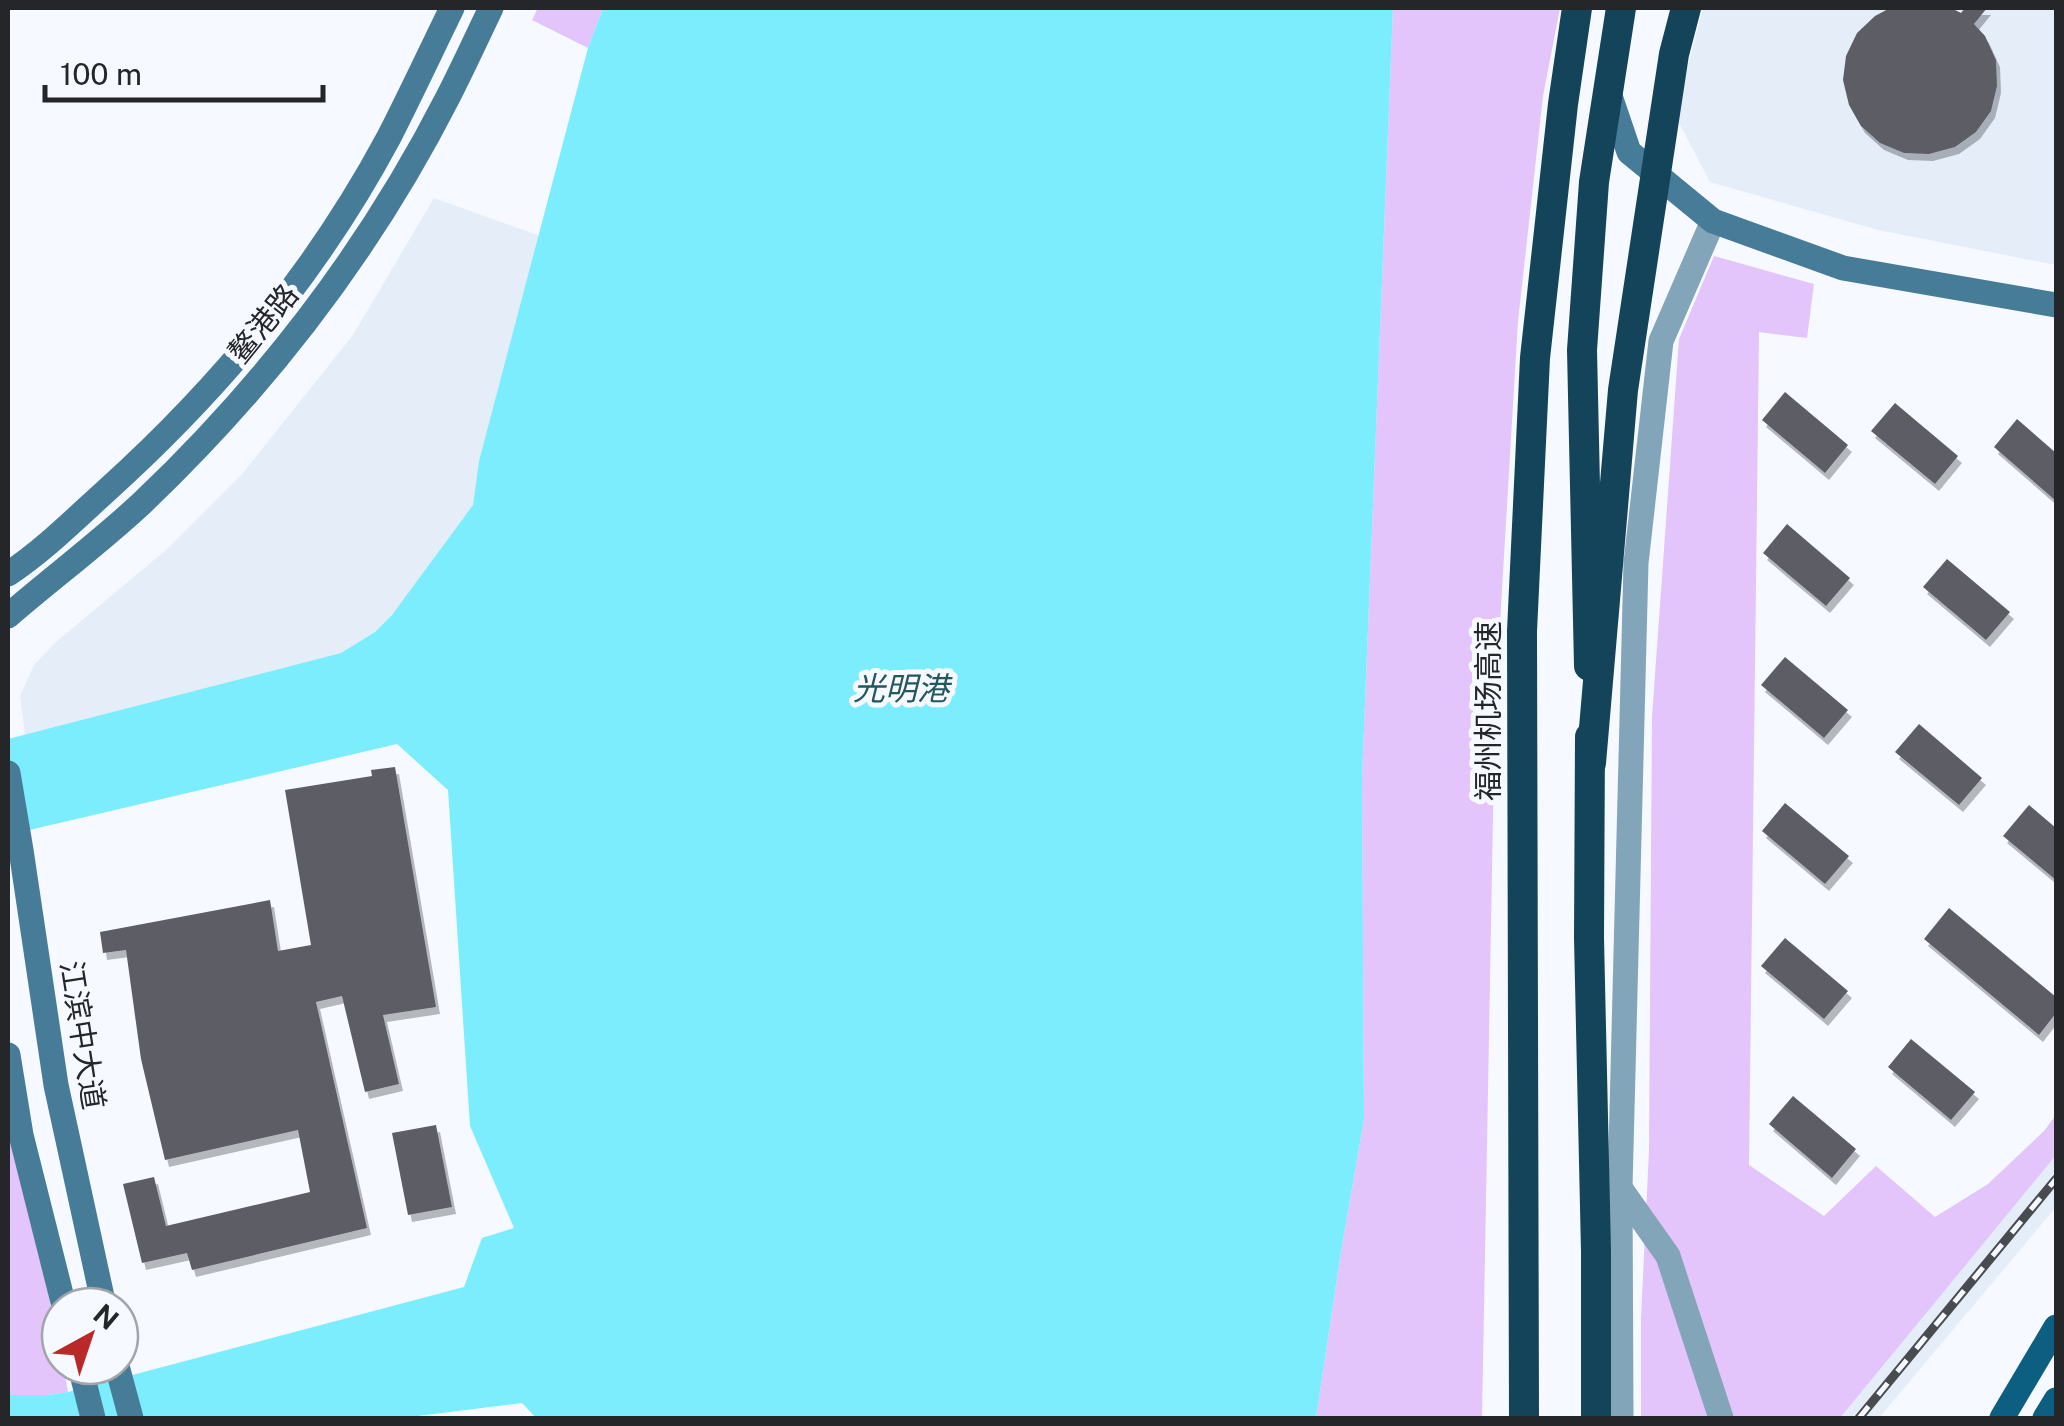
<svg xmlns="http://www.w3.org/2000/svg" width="2064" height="1426" viewBox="0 0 2064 1426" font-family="'Public Sans','Noto Sans SC',sans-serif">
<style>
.built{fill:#e5edf9}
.green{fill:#e3c4fb}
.water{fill:#7cedfd}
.building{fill:#5d5d65;filter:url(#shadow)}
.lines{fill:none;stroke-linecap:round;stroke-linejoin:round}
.tertiary{stroke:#83a5b9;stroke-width:25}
.secondary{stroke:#477c98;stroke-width:25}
.primary{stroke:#0d5f81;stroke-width:25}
.motorway{stroke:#14445a;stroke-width:30}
.rail-casing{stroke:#484b4f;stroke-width:9}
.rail{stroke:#f6f9ff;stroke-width:5;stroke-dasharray:15;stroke-linecap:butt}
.motorway-bridge{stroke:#14445a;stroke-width:30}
.labels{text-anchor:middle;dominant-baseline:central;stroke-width:10;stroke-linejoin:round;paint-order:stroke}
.street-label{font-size:30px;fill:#24262a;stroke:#f6f9ff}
.water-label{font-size:32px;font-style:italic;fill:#25575e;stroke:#f6f9ff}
</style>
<defs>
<filter id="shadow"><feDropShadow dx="4" dy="7" stdDeviation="0" flood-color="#0004"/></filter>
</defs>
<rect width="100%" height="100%" fill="#f6f9ff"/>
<g class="built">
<polygon points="1703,8 2056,8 2056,265 1878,230 1710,182 1675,115"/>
<polygon points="434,198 540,236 479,461 473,505 411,590 392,615 375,632 341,653 25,735 20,696 34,665 56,642 167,549 242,474 353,335"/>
<polygon points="2056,1154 2056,1207 1879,1418 1840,1418"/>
</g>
<g class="green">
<polygon points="538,8 603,8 588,48 532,20"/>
<polygon points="1393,8 1560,8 1543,96 1518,321 1495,707 1482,1418 1316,1418 1341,1252 1364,1119 1362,778"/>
<polygon points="1714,256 1814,284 1807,338 1759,332 1749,1165 1824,1216 1876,1166 1935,1217 1988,1184 2044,1131 2056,1115 2056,1155 1840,1418 1641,1418 1641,1319 1649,1150 1652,717 1679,339"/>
<polygon points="8,1090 60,1353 60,1366 63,1366 68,1392 48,1395 8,1395"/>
</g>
<polygon class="water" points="603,8 1393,8 1362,778 1364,1119 1341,1252 1316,1418 536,1418 522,1403 402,1418 8,1418 8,1395 48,1395 68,1392 464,1287 482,1238 514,1228 470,1126 448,790 397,744 8,835 8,739 341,653 375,632 392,615 473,505 479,461 588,48"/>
<g class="building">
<polygon points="1890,8 1951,8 1961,13 1965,8 1987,8 1974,24 1985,36 1996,60 1997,86 1991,111 1976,132 1955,147 1929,154 1904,153 1880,143 1861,126 1849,105 1843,80 1846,56 1857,33 1875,16"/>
<polygon points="1785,392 1848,445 1825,473 1762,420"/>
<polygon points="1895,403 1958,456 1935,484 1871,431"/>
<polygon points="2017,419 2056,453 2056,501 1994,447"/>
<polygon points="1787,524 1850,578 1826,606 1763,553"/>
<polygon points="1947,559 2010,612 1986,640 1923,587"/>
<polygon points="1785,657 1848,710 1824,738 1761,685"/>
<polygon points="1919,724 1982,778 1959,805 1895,752"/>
<polygon points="395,767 436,1007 383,1015 399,1084 365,1092 342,996 316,1002 367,1228 192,1270 187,1253 142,1263 123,1184 154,1177 166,1226 310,1192 298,1130 165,1160 141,1059 126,950 103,953 100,932 270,900 278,951 311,945 285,790 372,776 371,770"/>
<polygon points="1785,803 1849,856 1825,884 1762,831"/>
<polygon points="2029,805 2056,828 2056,880 2003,836"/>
<polygon points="1949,908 2056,997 2056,1013 2039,1035 1924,939"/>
<polygon points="1785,938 1848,991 1824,1019 1761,966"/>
<polygon points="1911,1039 1975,1092 1951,1120 1888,1067"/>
<polygon points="1793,1096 1856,1149 1832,1178 1769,1124"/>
<polygon points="436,1125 452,1207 408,1215 392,1133"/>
</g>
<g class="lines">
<g class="tertiary">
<polyline points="1620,1188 1668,1256 1721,1418"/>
<polyline points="1621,1418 1620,1188 1636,563 1661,341 1713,221"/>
</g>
<g class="secondary">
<polyline points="1610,89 1609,93 1629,152 1713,221 1843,268 2056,305"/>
<path d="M8 574C43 551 75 519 106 491 218 390 318 270 389 137 411 94 431 51 452 8"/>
<path d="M8 616C52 578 99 543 142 503 266 385 370 250 448 97 463 68 477 37 491 8"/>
<polyline points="8,773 21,850 56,1085 104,1306"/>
<polyline points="8,1055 21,1135 64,1306"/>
<polyline points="80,1366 93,1418"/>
<polyline points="117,1366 131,1418"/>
</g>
<g class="primary">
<polyline points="2002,1418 2056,1327"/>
<polyline points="2045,1418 2056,1400"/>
</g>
<g class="motorway">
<polyline points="1589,666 1582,350 1594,182 1621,8"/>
<polyline points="1590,737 1589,938 1596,1251 1596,1418"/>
<polyline points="1524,1418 1522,631 1535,358 1563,104 1577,8"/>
</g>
<g class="rail-casing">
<polyline id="rail" points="1859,1418 2056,1179"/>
</g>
<use href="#rail" class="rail"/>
<polyline class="motorway-bridge" points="1591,763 1623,390 1674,54 1686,8"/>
</g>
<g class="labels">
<g class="street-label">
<text transform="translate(263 323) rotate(-51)">鳌港路</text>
<text transform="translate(1488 711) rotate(-90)">福州机场高速</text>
<text transform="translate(83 1035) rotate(81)">江滨中大道</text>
</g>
<g class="water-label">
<text x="901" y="688">光明港</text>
</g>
</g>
<rect width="2064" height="1426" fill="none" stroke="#24262a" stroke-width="20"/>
<g transform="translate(90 1336) rotate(40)"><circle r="48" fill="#f6f9ff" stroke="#a2a5aa" stroke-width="2.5"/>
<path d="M0-8L18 38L0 25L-18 38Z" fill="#b82928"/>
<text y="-15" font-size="28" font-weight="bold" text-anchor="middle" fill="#24262a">N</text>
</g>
<path d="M45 85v15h278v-15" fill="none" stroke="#24262a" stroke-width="5"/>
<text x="60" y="85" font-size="30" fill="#24262a" stroke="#f6f9ff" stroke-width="8" paint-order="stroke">100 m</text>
</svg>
